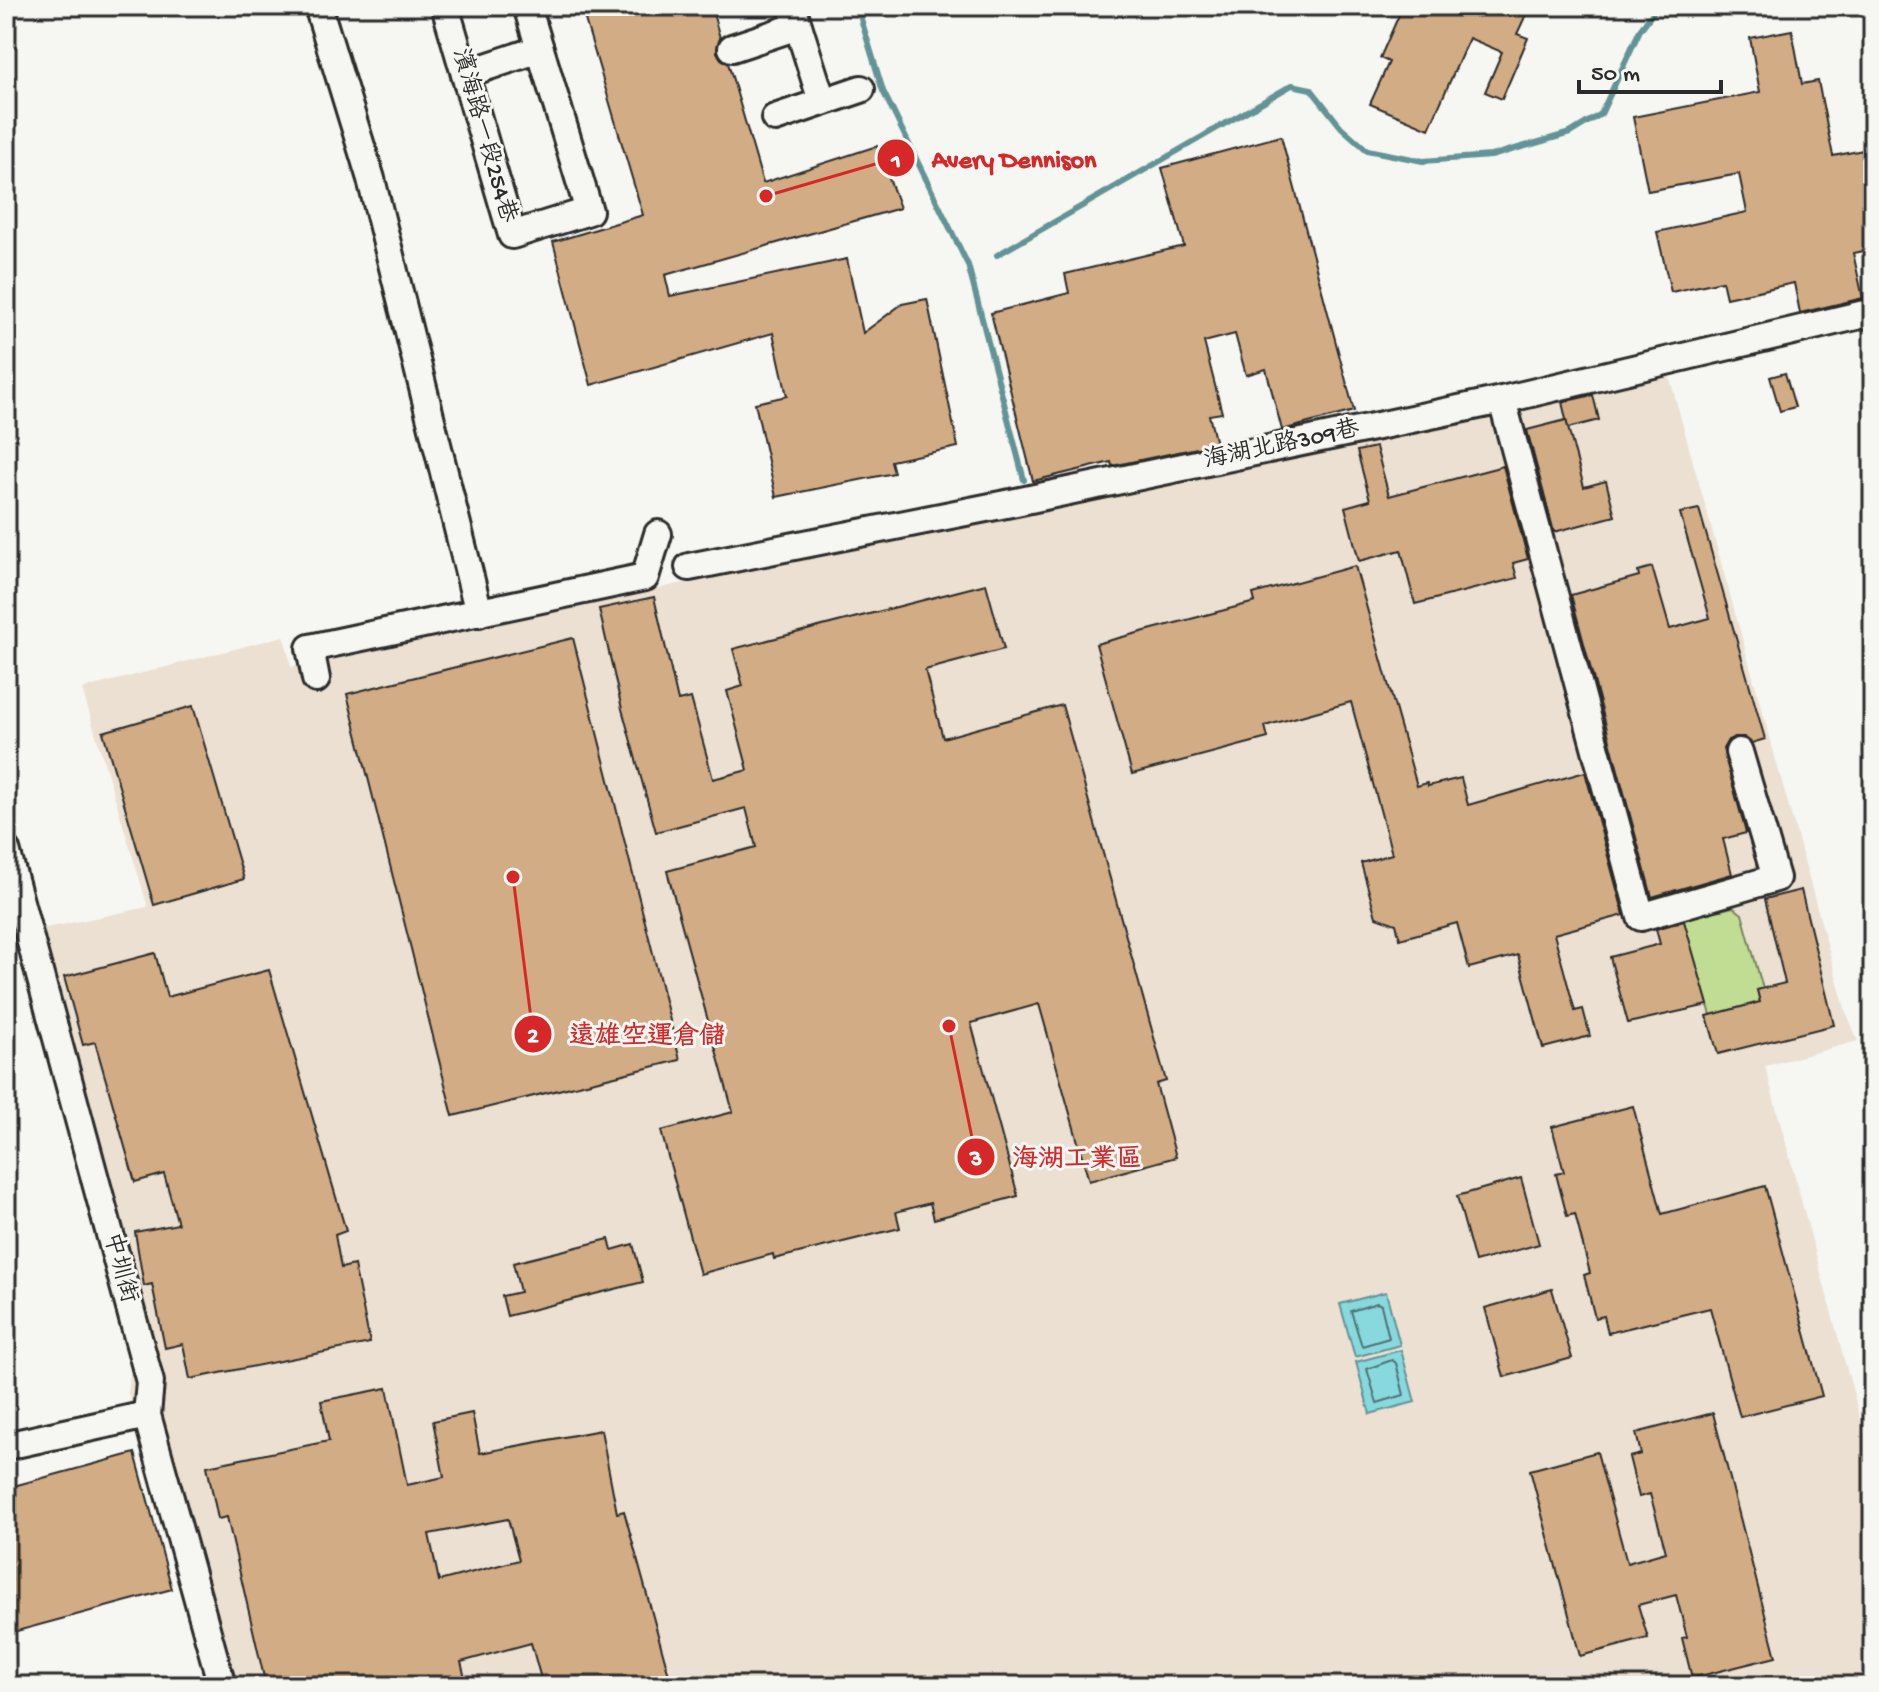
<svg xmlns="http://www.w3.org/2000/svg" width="1879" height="1692" viewBox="0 0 1879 1692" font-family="'Gochi Hand','LXGW WenKai TC',sans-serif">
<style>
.built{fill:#ebe0d1}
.green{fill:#c1dc93;stroke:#76845f;stroke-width:2}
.water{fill:#87d9de;stroke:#629396;stroke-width:2}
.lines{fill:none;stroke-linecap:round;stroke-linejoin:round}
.shore{stroke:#507173;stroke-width:2}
.stream{stroke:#629396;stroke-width:6}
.building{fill:#d2ac84;stroke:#2b2b2b;stroke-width:2;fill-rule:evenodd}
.minor-casing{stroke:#2b2b2b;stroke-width:32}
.minor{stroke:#f6f6f2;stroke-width:26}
.labels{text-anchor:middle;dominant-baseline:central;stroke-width:6;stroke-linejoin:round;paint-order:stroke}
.street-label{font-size:24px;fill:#2b2b2b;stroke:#f6f6f2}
.leader{fill:none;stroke:#d62828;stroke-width:3}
.callout-dot{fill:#d62828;stroke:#f6f6f2;stroke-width:3}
.mark-label{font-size:24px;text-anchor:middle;font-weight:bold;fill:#fff}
.callout-label{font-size:26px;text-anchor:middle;font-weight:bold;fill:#d62828;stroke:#f6f6f2;stroke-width:6;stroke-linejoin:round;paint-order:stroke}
</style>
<rect width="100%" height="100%" fill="#f6f6f2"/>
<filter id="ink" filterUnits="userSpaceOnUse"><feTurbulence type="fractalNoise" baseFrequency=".0125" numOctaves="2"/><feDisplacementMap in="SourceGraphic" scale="16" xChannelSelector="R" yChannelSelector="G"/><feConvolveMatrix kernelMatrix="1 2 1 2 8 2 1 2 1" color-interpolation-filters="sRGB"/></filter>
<g filter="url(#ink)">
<polygon class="built" points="1668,372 1846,1012 1858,1041 1765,1066 1864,1433 1873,1431 1873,1686 211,1686 128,1393 133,1350 22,933 148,907 82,689 284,636 291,667"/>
<polygon class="green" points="1733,907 1742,914 1763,989 1757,990 1760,1002 1711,1015 1683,919"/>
<g class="water">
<polygon points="1386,1292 1400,1345 1355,1357 1340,1304"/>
<polygon points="1401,1350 1415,1402 1370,1414 1356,1362"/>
</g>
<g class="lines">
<g class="shore">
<polygon points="1377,1303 1381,1305 1389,1338 1362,1346 1351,1311"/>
<polygon points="1392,1360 1396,1363 1404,1395 1377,1403 1367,1369"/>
</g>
<g class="stream">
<polyline points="857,6 883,91 968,265 1024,480"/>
<polyline points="997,255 1292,85 1311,89 1341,127 1367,150 1423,161 1491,156 1570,133 1601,114 1640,30 1658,6"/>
</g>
</g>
<g class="building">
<polygon points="581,6 711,6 720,38 717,52 721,59 728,63 763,183 877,146 900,208 665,275 670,296 847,259 863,333 902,304 927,299 958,447 891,461 894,473 776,497 755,403 787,396 773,333 591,385 553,242 643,215"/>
<polygon points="1411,6 1530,6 1517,34 1528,38 1502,99 1485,92 1502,52 1469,38 1429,129 1370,104 1389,62 1380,58 1402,8 1409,11"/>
<polygon points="1792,30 1802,84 1818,81 1833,156 1873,148 1873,249 1853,253 1863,298 1800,313 1794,283 1726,298 1722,281 1671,292 1657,232 1747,212 1739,174 1648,191 1633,117 1760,92 1750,38"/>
<polygon points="1281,136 1354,411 1282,430 1266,369 1246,375 1235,334 1204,342 1222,413 1209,415 1216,444 1112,466 1111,462 1033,481 991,313 1069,293 1065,274 1184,246 1162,168"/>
<polygon points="1785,373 1795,407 1780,411 1770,377"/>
<polygon points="1593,395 1599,420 1568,428 1562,402"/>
<polygon points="1566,420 1584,487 1606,481 1615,516 1554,532 1527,430"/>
<polygon points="1376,447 1389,496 1503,466 1528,559 1513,563 1517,578 1415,604 1401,550 1359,561 1345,507 1370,500 1357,451"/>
<polygon points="1699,509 1765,739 1752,743 1744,737 1735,737 1728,740 1723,749 1746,833 1723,839 1732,874 1652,897 1571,595 1639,576 1638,571 1652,567 1670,629 1710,618 1680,513"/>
<polygon points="1355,566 1417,786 1427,783 1428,786 1461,778 1468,805 1585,772 1624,915 1554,934 1575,1011 1583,1009 1590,1036 1543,1048 1518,955 1469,968 1457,923 1400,939 1396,924 1376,917 1361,863 1392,854 1351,702 1265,726 1268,738 1132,774 1096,644 1255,602 1253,594"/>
<polygon points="986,584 1004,649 925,670 943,738 1062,705 1166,1081 1156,1084 1176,1157 1089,1181 1039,1004 971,1023 1018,1196 934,1219 930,1203 896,1212 900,1228 774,1259 773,1254 700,1274 661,1131 733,1112 667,871 756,847 746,808 656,832 622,709 599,609 654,597 678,701 691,698 713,779 748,770 727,691 743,686 733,649"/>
<polygon points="573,638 680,1060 453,1116 347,694"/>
<polygon points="193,706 244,879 154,905 103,732"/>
<polygon points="1801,890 1834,1025 1718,1054 1707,1016 1760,1002 1757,990 1785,983 1765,899"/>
<polygon points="1684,921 1708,1005 1628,1023 1610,957 1660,944 1656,929"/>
<polygon points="155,953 167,997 269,970 346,1231 335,1235 341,1268 354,1265 370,1343 190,1379 183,1344 165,1348 152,1284 144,1286 135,1232 178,1224 164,1174 135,1182 95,1042 83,1045 64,977"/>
<polygon points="1633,1106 1662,1214 1765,1186 1822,1396 1740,1417 1710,1308 1608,1333 1604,1316 1595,1318 1584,1275 1590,1273 1575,1214 1567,1216 1556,1174 1564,1172 1552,1127"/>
<polygon points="1521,1178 1539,1244 1475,1262 1457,1196"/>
<polygon points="609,1239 612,1250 633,1244 643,1282 507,1316 502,1296 520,1292 513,1263"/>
<polygon points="1552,1289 1572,1358 1504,1377 1485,1308"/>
<path d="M387 1388 407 1485 444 1477 433 1421 472 1413 480 1453 601 1430 617 1513 624 1511 672 1686H543L531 1643 461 1662 467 1686H266L227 1517 218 1519 207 1466 329 1441 321 1401ZM508 1519 519 1560 439 1581 429 1534Z"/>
<polygon points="1713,1413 1776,1657 1692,1678 1682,1638 1687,1637 1676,1595 1638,1605 1648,1638 1580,1656 1530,1470 1597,1452 1627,1563 1666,1552 1650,1494 1639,1497 1629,1457 1641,1454 1636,1433"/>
<polygon points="135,1453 172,1589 6,1634 6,1488"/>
</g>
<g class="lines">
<g class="minor-casing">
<g id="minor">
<polyline points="318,6 371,179 479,613"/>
<polyline points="445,6 512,235 589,211 527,6"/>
<polyline points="792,6 822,101"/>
<polyline points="732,48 798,26"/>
<polyline points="465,74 540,49"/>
<polyline points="775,118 861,89"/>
<polyline points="1502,400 1641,917 1776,878 1739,752"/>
<polyline points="689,567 1016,502 1502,400 1873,312"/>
<polyline points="316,679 310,648 645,577 658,534"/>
<polyline points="6,850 150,1382 147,1415 222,1686"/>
<polyline points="6,1446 147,1415"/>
</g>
</g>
<use href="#minor" class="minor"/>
</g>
</g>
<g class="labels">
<g class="street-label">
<text transform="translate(483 136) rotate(74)">濱海路一段254巷</text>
<text transform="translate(1282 446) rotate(-12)">海湖北路309巷</text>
<text transform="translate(119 1268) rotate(75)">中圳街</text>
</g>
</g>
<path class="leader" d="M766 196L896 158M513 877L533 1034M949 1026L976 1157"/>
<g class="callout-dot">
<circle cx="766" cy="196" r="8"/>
<circle cx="513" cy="877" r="8"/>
<circle cx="949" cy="1026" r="8"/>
<circle cx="896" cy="158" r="20"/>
<circle cx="533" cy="1034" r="20"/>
<circle cx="976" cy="1157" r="20"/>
</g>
<g class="mark-label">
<text x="896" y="167">1</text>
<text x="533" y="1042">2</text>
<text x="976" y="1165">3</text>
</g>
<g class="callout-label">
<text x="1014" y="167">Avery Dennison</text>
<text x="647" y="1043">遠雄空運倉儲</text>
<text x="1077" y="1166">海湖工業區</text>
</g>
<rect width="1879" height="1692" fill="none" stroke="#f6f6f2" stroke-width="32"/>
<rect x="16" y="16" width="1847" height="1660" fill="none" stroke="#2b2b2b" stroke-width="3" filter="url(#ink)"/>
<path d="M1579 80v12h142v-12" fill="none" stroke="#2b2b2b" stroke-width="4"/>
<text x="1591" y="80" font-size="24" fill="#2b2b2b" stroke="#f6f6f2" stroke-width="6" paint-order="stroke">50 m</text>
</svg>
